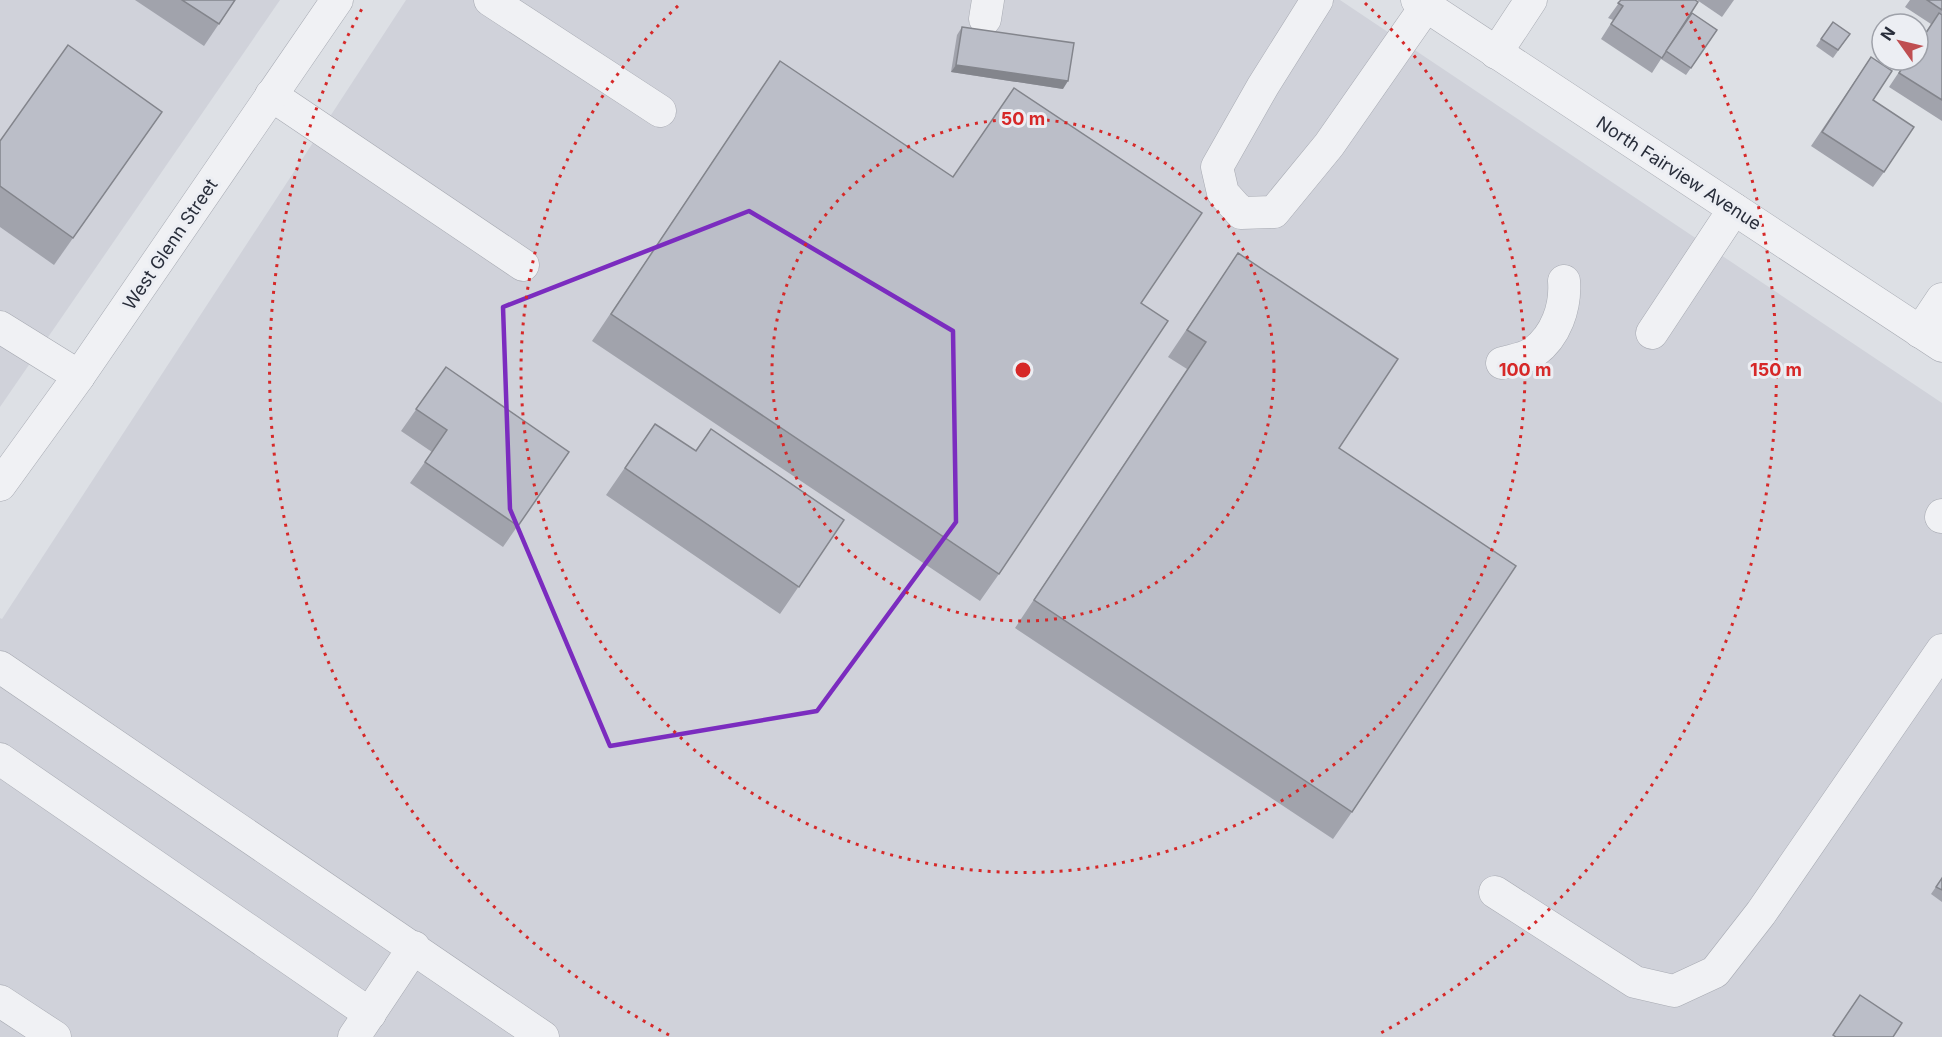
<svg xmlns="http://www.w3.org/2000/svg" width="1942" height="1037" viewBox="0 0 1942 1037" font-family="Inter,sans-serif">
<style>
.built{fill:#d0d2da}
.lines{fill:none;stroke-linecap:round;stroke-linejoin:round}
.minor-casing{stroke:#a7aab2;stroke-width:33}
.minor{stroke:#f0f1f4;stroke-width:32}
.wall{fill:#a1a3ac}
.shaded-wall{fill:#83858c}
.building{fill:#bbbec8;stroke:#83858c;stroke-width:1.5}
.marked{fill:none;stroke:#7b2cbf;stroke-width:4.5;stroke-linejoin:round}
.ring{fill:none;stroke:#d62828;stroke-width:3;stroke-dasharray:3 6}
.labels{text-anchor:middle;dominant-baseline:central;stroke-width:6;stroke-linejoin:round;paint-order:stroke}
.street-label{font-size:18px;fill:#282d3a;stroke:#eceef3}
.centre{fill:#d62828;stroke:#eceef3;stroke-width:3}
.ring-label{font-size:18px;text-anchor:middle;font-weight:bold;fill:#d62828;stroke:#eceef3;stroke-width:6;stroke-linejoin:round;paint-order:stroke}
</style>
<rect width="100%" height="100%" fill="#dde0e5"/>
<g class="built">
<polygon points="0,0 280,0 0,407"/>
<polygon points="406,0 1340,0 1942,403 1942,1037 0,1037 0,618 2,619"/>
</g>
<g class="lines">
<g class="minor-casing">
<g id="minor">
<polyline points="490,0 660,111"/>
<polyline points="1317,0 1263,86 1217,167 1223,193 1241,213 1274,212 1329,145 1426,6"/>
<polyline points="1417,0 1942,346"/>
<polyline points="985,19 988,0"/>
<polyline points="1496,53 1531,0"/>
<polyline points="271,95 523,265"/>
<polyline points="0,327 79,376"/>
<polyline points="1920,332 1942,299"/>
<polyline points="1652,333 1734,209"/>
<path d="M1502 363C1512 360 1525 359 1534 352 1556 336 1566 307 1564 281"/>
<polyline points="0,485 79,376 337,0"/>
<polyline points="1941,517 1942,515"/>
<polyline points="0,667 543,1037"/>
<polyline points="0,759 370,1014"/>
<polyline points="1495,892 1635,982 1674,991 1715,972 1761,913 1942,650"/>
<polyline points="0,1001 55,1037"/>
<polyline points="354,1037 414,947"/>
</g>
</g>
<use href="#minor" class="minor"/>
</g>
<g class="wall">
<polygon points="135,0 235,0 204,46"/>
<polygon points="1621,0 1688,17 1717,30 1686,75 1661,59 1652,73 1601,39 1613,20 1608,18"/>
<polygon points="1697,0 1734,0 1722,17"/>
<polygon points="1910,0 1942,0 1942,121 1889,87 1931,24 1905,7"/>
<polygon points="1833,22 1850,34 1833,58 1816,46"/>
<polygon points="962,27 1063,89 951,72 957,35"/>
<polygon points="1871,57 1873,100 1884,172 1873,187 1811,146"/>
<polygon points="780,61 953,177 1014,88 1141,303 999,574 980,601 592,341"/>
<polygon points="162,112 54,265 0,227 0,141"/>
<polygon points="1238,253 1339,448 1352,812 1333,839 1015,628 1187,369 1168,357"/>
<polygon points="446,367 569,452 503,547 410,483 432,452 401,431"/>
<polygon points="655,424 695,451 711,429 844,520 780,614 606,495"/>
<polygon points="1942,878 1942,902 1931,894"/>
</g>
<polygon class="shaded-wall" points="956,65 1068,81 1063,89 951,72"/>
<g class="building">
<polygon points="182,0 235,0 219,24"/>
<polygon points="1621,0 1695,0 1698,2 1662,58 1611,24 1623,6 1618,3"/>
<polygon points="1927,0 1942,0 1942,10"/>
<polygon points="1692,13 1717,30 1691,68 1666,51"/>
<polygon points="1939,13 1942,15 1942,100 1899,73 1908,60 1918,60 1918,45"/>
<polygon points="1833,22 1850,34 1838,50 1821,39"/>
<polygon points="962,27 1074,43 1068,81 956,65"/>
<polygon points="68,45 162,112 73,238 0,186 0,141"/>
<polygon points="1871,57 1892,71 1873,100 1914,127 1884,172 1822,132"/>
<polygon points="780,61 953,177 1014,88 1202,213 1141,303 1168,321 999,574 611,314"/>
<polygon points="1238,253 1398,359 1339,448 1516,566 1352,812 1034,600 1206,342 1187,330"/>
<polygon points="446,367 569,452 518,526 425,462 447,430 416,409"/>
<polygon points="655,424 696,451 711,429 844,520 799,587 625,468"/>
<polygon points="1942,878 1942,890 1936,887"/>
<polygon points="1860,995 1902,1023 1893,1037 1836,1037 1833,1035"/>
</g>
<path class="marked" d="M749 211 953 331 956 522 817 711 610 746 510 509 503 307Z"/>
<g class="ring">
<circle cx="1023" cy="370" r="251"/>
<path d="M1365 3A502 502 0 1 1 681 3"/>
<path d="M669 1035A753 753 0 0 1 364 5M1682 5A753 753 0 0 1 1377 1035"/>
</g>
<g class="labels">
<g class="street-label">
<text transform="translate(1679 173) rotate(33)">North Fairview Avenue</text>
<text transform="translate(170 244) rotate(-56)">West Glenn Street</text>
</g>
</g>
<circle cx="1023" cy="370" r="9" class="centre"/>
<g class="ring-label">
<text x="1023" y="125">50 m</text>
<text x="1525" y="376">100 m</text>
<text x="1776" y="376">150 m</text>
</g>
<g transform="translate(1900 42) rotate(304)"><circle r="28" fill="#eceef3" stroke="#9ea1a9" stroke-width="1.5"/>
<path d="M0-4.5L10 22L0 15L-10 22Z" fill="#bf4e51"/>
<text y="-9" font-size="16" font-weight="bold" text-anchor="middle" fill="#282d3a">N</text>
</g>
</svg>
